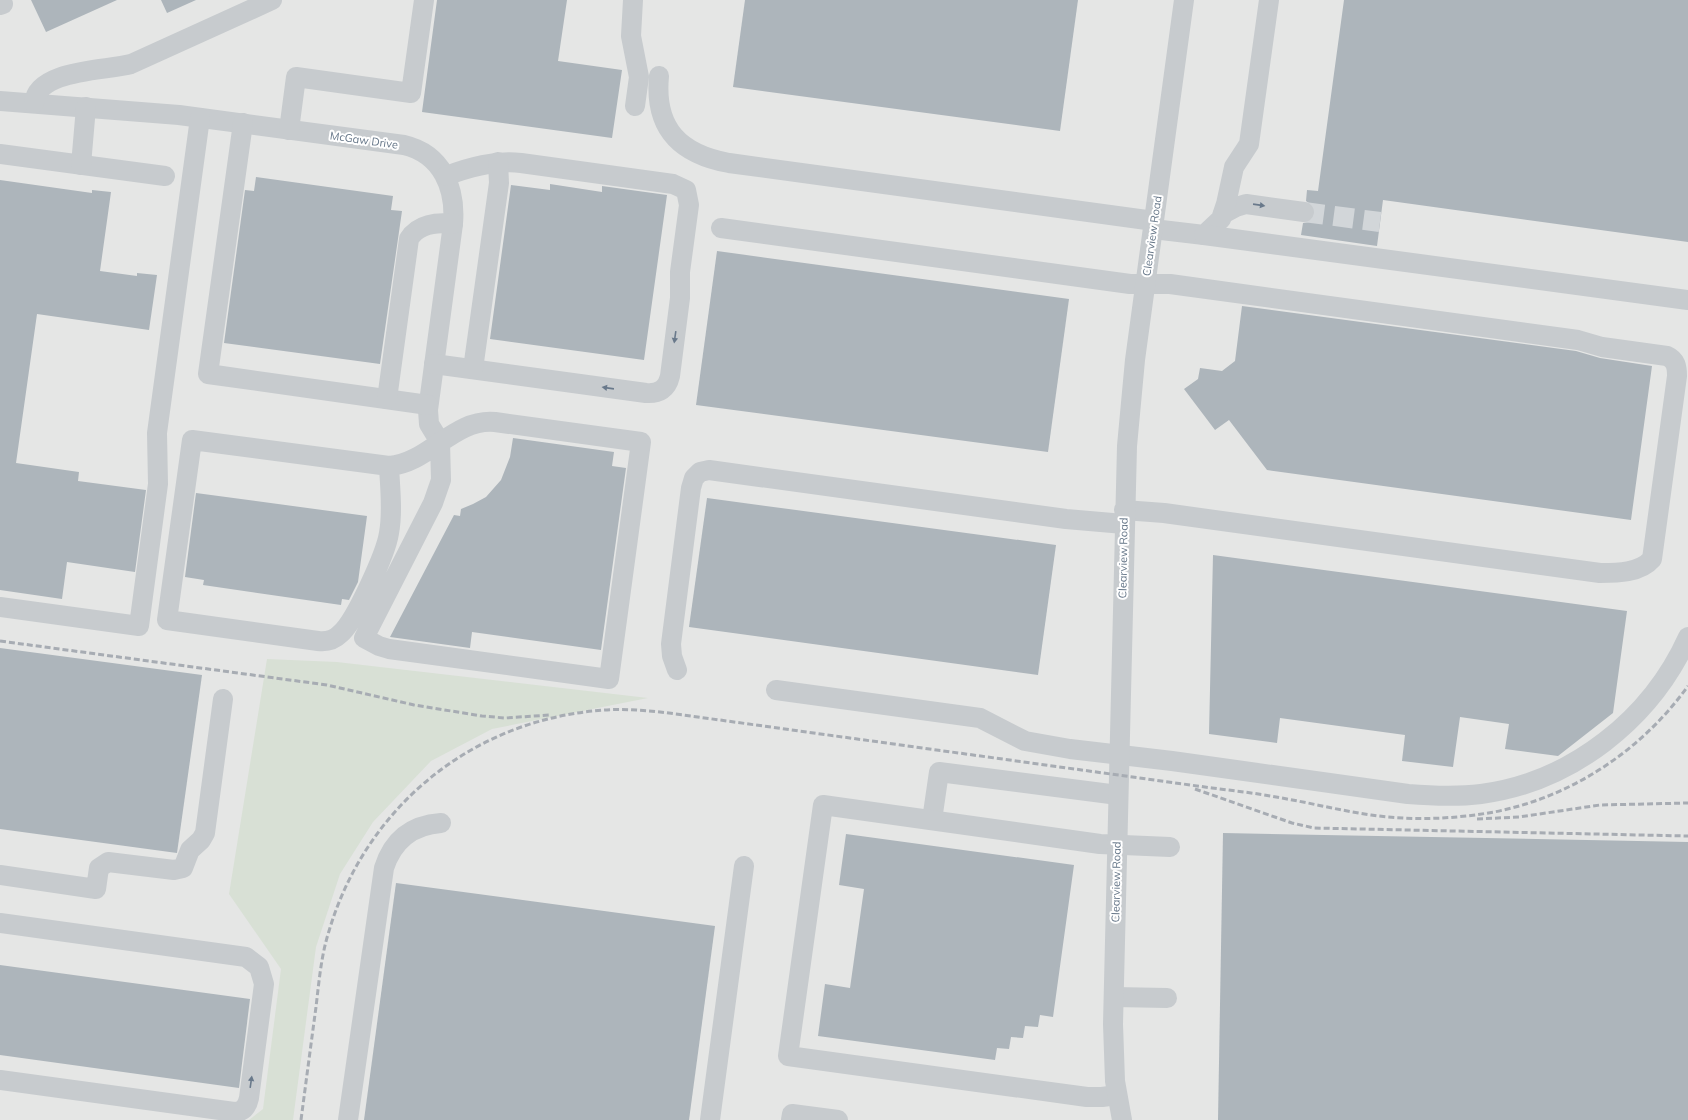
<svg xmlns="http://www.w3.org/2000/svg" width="1688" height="1120" viewBox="0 0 1688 1120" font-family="Mulish,sans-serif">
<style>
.built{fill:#e5e6e5}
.green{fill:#d8e0d5}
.building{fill:#adb5bb}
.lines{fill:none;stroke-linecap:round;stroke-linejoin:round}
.minor-tunnel{stroke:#d2d6d9;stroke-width:20;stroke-dasharray:20 10;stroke-linecap:butt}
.minor{stroke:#c7cbce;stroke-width:20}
.rail{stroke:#a7acb3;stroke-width:3;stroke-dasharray:6 3;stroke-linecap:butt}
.oneway{fill:#69798b}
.labels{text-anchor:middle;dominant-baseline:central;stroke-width:4;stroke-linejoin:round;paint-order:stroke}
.street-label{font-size:11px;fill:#647587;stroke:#fff}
</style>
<rect width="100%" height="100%" fill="#f7f7f4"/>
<rect class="built" x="0" y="0" width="1688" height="1120"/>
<polygon class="green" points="267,659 337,662 648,698 492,729 431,761 373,822 340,874 316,947 293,1120 249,1120 263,1109 281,969 229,894"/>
<g class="building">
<polygon points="31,0 117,0 46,32"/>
<polygon points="161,0 196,0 167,13"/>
<polygon points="437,0 567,0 558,61 622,70 612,138 422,112"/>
<polygon points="745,0 1078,0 1060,131 733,87"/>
<polygon points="1344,0 1688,0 1688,242 1383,200 1377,246 1301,235 1303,223 1309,222 1315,214 1314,207 1306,201 1307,190 1318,191"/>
<polygon points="256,177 393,196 391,210 402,211 380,364 224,343 245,190 254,191"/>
<polygon points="0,180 92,193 92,190 111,192 100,271 137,276 137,273 157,275 149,330 37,314 16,463 79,472 78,481 146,490 135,572 67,562 62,599 0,590"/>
<polygon points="550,184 602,192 602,186 667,195 644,360 490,339 511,185 550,190"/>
<polygon points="717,251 1069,299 1048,452 696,405"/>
<polygon points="1242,306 1576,351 1600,358 1652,366 1631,520 1267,470 1229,420 1215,430 1184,389 1198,379 1200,368 1222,371 1235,361"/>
<polygon points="513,438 614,452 612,466 626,468 601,650 472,632 470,648 390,637 454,515 460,516 461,509 473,504 486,497 501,480 510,457"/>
<polygon points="196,493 367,516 358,582 349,600 342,599 341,605 203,585 204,580 185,577"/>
<polygon points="707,498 1056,545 1038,675 689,627"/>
<polygon points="1213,555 1627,611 1613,713 1558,756 1505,749 1509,724 1460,717 1453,767 1402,761 1405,735 1280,718 1277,743 1209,734"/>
<polygon points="0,648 202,675 177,853 0,829"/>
<polygon points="1223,833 1688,842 1688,1120 1218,1120"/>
<polygon points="846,834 1074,865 1053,1017 1040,1015 1038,1027 1025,1026 1023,1038 1011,1037 1009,1049 997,1048 995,1060 818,1036 825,984 850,988 864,889 839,885"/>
<polygon points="396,883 715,926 689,1120 364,1120"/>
<polygon points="0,965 250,999 239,1088 0,1055"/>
</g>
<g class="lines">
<polyline class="minor-tunnel" points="1304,212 1380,222"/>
<g class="minor">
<polyline points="633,0 631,36 639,77 635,106"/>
<polyline points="0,5 3,4 1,0"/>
<path d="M659 76C654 129 680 154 729 163L1154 221"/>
<path d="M0 101 179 115 404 145C442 154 456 188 453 224L428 410 429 424 440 442"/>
<path d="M34 103C37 69 106 71 131 64L272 0"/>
<polyline points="243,123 208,374 428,405"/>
<polyline points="289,130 296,77 411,93 424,0"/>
<polyline points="0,154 165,176"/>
<polyline points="81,165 86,107"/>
<polyline points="1223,214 1236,207 1246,204 1304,212"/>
<path d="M721 228 1130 284H1170L1578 340 1602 347 1667 356C1676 360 1677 367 1677 376L1652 559C1640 573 1617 573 1600 573L1164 513 1124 510"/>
<polyline points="1153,229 1204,235 1221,219 1226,204 1234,167 1249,144 1269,0"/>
<polyline points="1204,235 1688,300"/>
<path d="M434 364 646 393C659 394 667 389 670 376L680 298V272L689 205 686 190 673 184 521 163C495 160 470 167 446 176"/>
<polyline points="473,369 499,183 498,162"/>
<path d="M387 399 409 239C418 224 437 222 453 224"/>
<path d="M389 466C390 488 393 511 389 533 386 553 355 622 340 634 334 640 326 642 318 641L167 620 192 440 389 466C429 463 454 418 495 422L641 442 609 679 389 649 379 646 364 638 433 503 441 480 440 442"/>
<polyline points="0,607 139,626 158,484 157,433 200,118"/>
<polyline points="677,670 672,656 671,644 691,488 694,478 700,472 709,470 1066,519 1124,524"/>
<path d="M776 690 980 718 1025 741 1070 749 1172 761 1408 794C1433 796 1457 797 1481 794 1572 782 1651 719 1688 637"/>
<polyline points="932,820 939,772 1118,795"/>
<polyline points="0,875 96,889 99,868 108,862 174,870 183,868 190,850 201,840 205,833 223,699"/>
<path d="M0 923 246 957 259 967 264 984 249 1098C247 1107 243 1112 234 1112L0 1080"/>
<polyline points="1114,997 1167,998"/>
<polyline points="1117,1095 1102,1097 1087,1097 788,1056 823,805 1100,844 1170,847"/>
<path d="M348 1120 384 868C393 840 412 825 441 823"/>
<polyline points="710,1120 744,866"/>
<polyline points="791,1120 792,1114 838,1120"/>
<polyline points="1122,1120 1115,1081 1113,1024 1127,446 1135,360 1184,0"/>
</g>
<g class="rail">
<polyline points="0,641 327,685 414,705 482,716 505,718 549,715"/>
<polyline points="1195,789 1292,823 1314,828 1688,836"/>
<polyline points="1477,819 1519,817 1600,805 1688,803"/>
<path d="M301 1120C306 1082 311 1044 316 1007 319 982 321 956 329 931 365 810 467 724 593 711 618 708 644 710 669 713 850 738 1031 763 1212 788 1237 791 1262 794 1287 799 1315 804 1343 811 1371 815 1412 821 1454 819 1494 812 1572 797 1642 750 1688 686"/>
</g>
</g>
<defs><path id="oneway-solid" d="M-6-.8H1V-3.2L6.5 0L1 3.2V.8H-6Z"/></defs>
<g class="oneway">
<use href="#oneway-solid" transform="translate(1259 205) rotate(8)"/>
<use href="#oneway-solid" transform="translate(675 337) rotate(98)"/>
<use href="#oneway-solid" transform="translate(608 388) rotate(-172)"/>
<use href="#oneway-solid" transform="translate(251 1082) rotate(-82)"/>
</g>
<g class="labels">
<g class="street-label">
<text transform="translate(364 140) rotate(8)">McGaw Drive</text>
<text transform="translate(1152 236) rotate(-82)">Clearview Road</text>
<text transform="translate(1123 558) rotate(-89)">Clearview Road</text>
<text transform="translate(1116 882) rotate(-89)">Clearview Road</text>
</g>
</g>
</svg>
